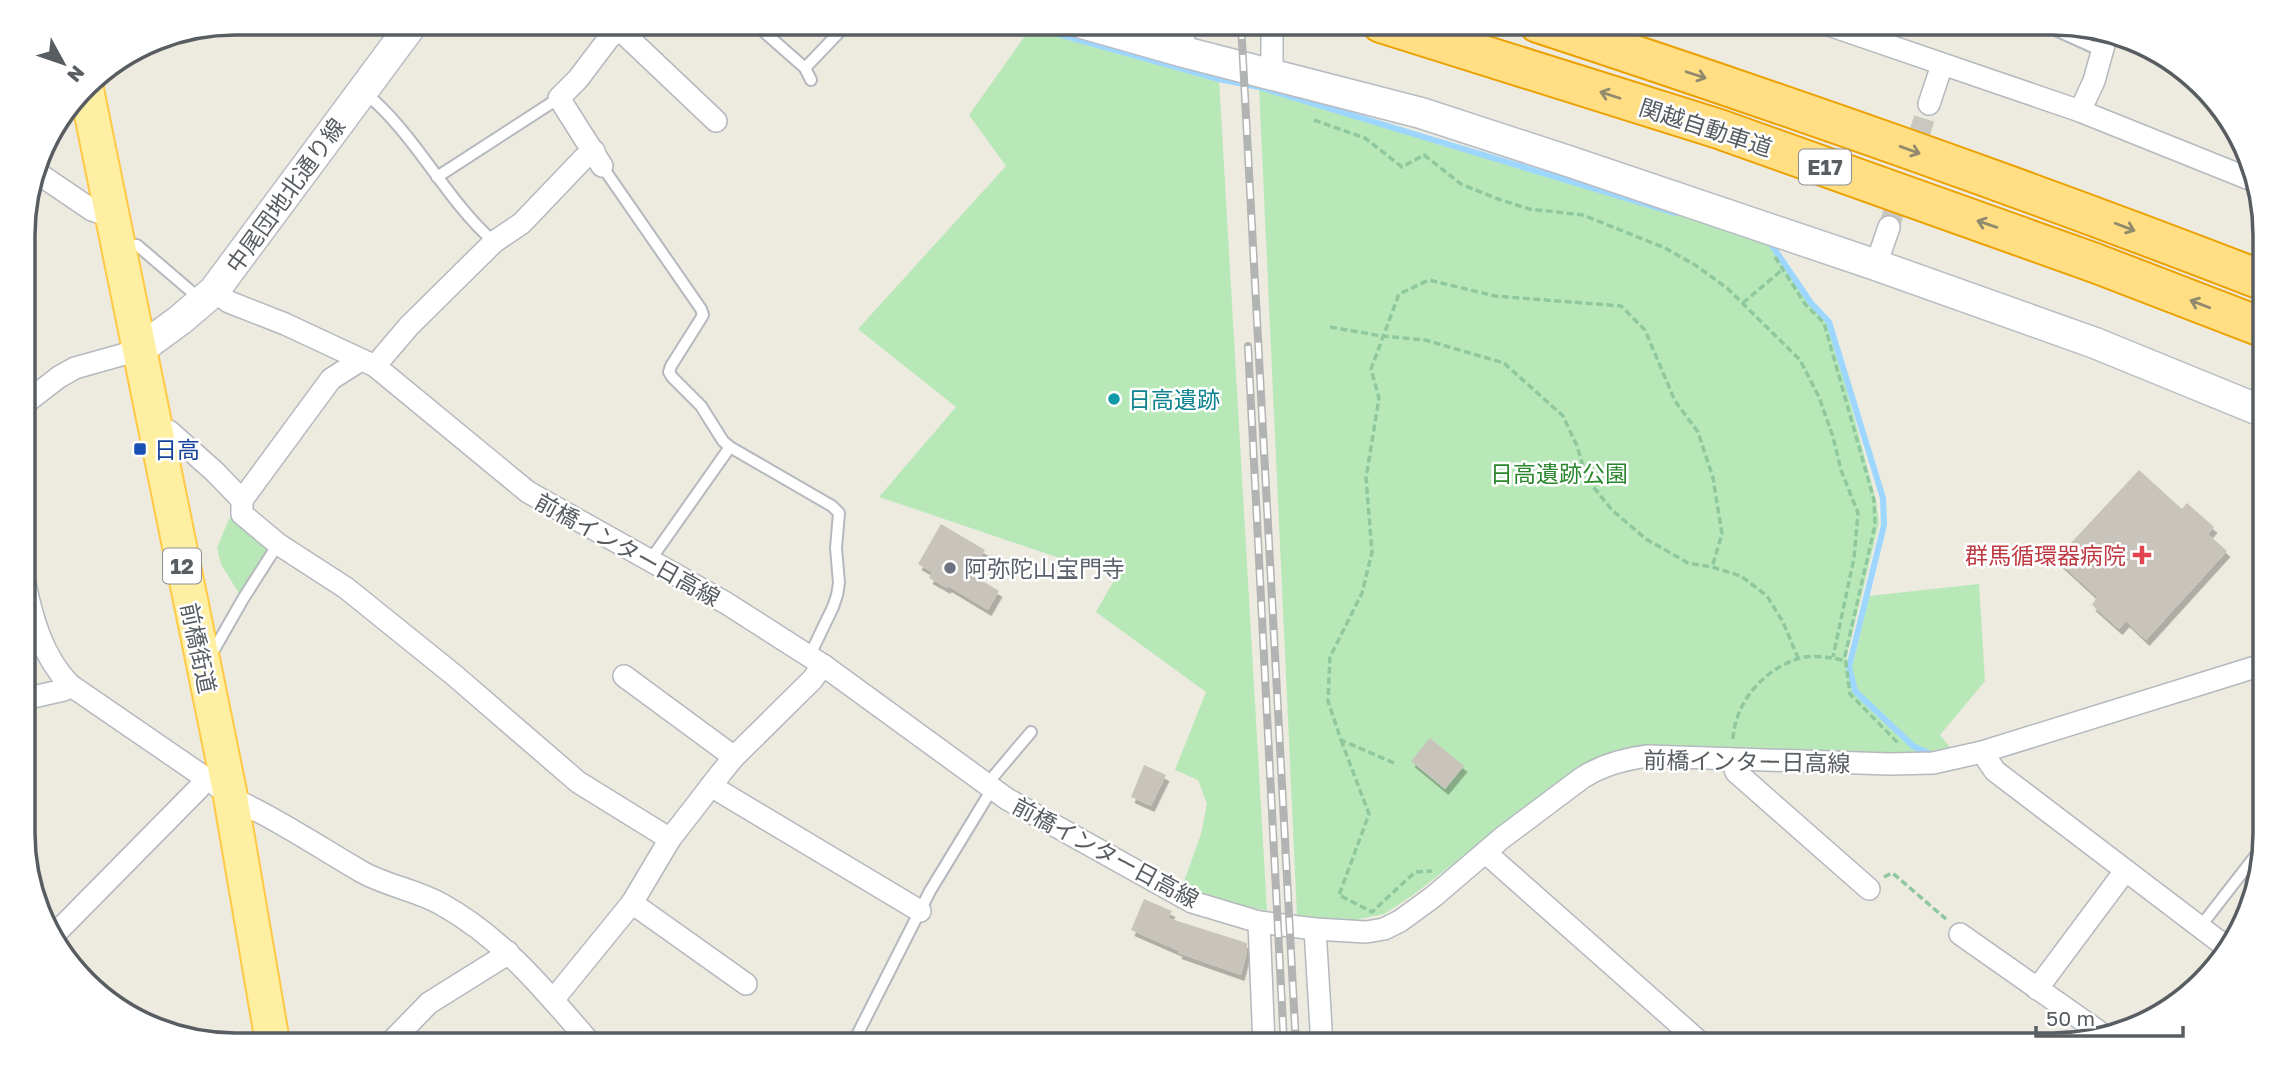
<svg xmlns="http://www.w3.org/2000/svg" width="2288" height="1068" viewBox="0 0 2288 1068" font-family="'Golos Text','Noto Sans JP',sans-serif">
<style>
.green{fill:#b8e8b8}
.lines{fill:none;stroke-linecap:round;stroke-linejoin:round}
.stream{stroke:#9dd6ff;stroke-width:6}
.building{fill:#c8c4bc;filter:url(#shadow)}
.street-tunnel{stroke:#c8c7c0;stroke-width:21;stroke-dasharray:21 10;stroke-linecap:butt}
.lane-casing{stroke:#b5b8be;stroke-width:14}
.street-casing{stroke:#b5b8be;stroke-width:24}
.secondary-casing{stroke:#b8bcc3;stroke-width:33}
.primary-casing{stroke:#ffc946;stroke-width:37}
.highway-casing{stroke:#eca000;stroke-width:42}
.path{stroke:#8fc89e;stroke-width:3.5;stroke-dasharray:7 3.5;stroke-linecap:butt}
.lane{stroke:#fff;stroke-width:10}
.street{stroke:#fff;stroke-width:21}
.secondary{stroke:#fff;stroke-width:30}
.primary{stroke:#ffefa2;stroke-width:33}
.highway{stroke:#ffde84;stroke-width:38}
.rail-casing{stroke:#b2b3b3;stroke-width:8}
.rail{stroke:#fff;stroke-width:5;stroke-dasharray:16;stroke-linecap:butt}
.oneway{stroke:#928a6e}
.culture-dot{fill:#0f9aa8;stroke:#fff;stroke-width:2.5}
.transit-dot{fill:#1a4fb4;stroke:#fff;stroke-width:2.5}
.health-dot{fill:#e0444e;stroke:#fff;stroke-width:2.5}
.worship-dot{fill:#6b7280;stroke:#fff;stroke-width:2.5}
.labels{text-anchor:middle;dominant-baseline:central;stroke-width:5;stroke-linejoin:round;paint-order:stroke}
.shield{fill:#fff;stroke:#8a8e91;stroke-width:2}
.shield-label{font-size:21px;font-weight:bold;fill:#585d62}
.street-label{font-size:23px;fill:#585d62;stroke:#fff}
.culture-label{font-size:23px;fill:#0d838f;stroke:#fff;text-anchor:start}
.transit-label{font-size:23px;fill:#164399;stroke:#fff;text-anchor:start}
.park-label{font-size:23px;fill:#2b872e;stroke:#fff}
.health-label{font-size:23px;fill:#be3a42;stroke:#fff;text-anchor:end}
.worship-label{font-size:23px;fill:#5b616d;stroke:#fff;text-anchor:start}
.rim{fill:none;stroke:#585d62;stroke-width:3.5}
</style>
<defs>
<filter id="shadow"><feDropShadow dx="3.5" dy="6" stdDeviation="0" flood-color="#0004"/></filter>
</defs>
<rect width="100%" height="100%" fill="#edeadf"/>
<g class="green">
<polygon points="1032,26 1219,79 1267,911 1181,890 1201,834 1207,804 1198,780 1175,770 1206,692 1096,612 1116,577 879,497 956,407 858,329 1006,166 969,115"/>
<polygon points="1259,87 1771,242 1811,303 1829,322 1876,500 1879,523 1846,659 1854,661 1869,596 1979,584 1985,681 1940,735 1950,747 1918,756 1625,748 1605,754 1573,771 1413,895 1384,914 1345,922 1297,916"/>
<polygon points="236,517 270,545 270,552 240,595 221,564 217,548 229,519"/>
</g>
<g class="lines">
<g class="stream">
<polyline points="1019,23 1219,79 1259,87 1675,213"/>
<polyline points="1769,241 1811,303 1829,322 1883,498 1884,525 1849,667 1855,691 1913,746 1930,754"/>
</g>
</g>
<g class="building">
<polygon points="2139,470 2182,509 2187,503 2214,527 2208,534 2227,551 2146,640 2126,621 2119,629 2092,605 2097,597 2056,559"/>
<polygon points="941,524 985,550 971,574 999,591 988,610 948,586 947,588 929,578 932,572 918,564"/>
<polygon points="1430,738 1464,766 1445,789 1411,761"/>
<polygon points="1144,765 1166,775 1151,806 1131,797"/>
<polygon points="1144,899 1172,911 1168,918 1247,943 1247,952 1241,975 1178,953 1179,951 1131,930"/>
</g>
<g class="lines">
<polyline class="street-tunnel" points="1889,227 1929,104"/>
<g class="lane-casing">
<g id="lane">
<polyline points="754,23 805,68 811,80"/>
<polyline points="2040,23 2102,51"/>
<polyline points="805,68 848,23"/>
<path d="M364 92C416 134 444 198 494 242"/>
<polyline points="602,166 701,309 703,315 700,320 671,366 669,372 672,377 701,406 723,441 730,447 832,506 839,513 836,548 839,583 837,595 833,607 809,657"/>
<polyline points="437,177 559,98"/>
<polyline points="121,245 137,245 200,299"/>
<polyline points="651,559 730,447"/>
<polyline points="211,655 243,599 278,544"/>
<polyline points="987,784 1031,732"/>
<polyline points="2200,927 2263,846"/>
<polyline points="852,1045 930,891 992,789"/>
</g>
</g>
<g class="street-casing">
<g id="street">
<polyline points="1183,23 1184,52"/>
<polyline points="1823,23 2080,111 2252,180"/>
<polyline points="618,28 716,121"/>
<polyline points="1272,75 1272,23"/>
<polyline points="1929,104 1942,65"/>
<polyline points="2080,111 2094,81 2107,34"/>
<polyline points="602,166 559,98 578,79 609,38 625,23"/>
<polyline points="36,172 92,210 101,213 111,211"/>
<polyline points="1876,265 1889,227"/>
<path d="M214 291 229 302 285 324 375 366 528 492 726 603 823 665 1007 799 1192 902 1259 922 1315 929 1366 932 1384 929 1400 921 1433 897 1502 838 1582 778C1602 765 1623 759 1648 756L1889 764 1933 763 1982 752 2265 664"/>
<polyline points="375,366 409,326 494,242 522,223 583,159 594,151"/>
<polyline points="24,404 59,377 75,368 139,350"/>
<polyline points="155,434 169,431 215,472 242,500 242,514 278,544 346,588 454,675 578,782 670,839"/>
<polyline points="242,500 331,379 361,360"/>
<path d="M24 579C32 618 42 656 70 685L242 803C284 823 322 849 362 872 387 886 416 890 441 904 503 938 547 993 592 1045"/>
<polyline points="624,676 734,757"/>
<polyline points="24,699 64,690 70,685"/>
<polyline points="1982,752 1995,771 2229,949"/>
<polyline points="1731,759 1736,772 1869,889"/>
<polyline points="711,786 920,911"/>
<polyline points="1486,853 1703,1045"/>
<polyline points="632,903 746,984"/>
<polyline points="1259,922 1264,1045"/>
<polyline points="1315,929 1322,1045"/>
<polyline points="55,934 199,788 204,777"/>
<polyline points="1960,934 2098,1031"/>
<polyline points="2037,989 2125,871"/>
<polyline points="553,1000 632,903 670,839 721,773 734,757 812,680 823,665"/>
<polyline points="388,1045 429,1003 501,958 508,952"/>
</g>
</g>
<g class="secondary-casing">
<g id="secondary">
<polyline points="1082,23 1184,52 1421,113 1568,161 1876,265 2095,343 2264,412"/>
<polyline points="139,350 180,320 214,291 413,23"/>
</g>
</g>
<g class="primary-casing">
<polyline id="primary" points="86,87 230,794 273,1045"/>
</g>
<g class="highway-casing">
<g id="highway">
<polyline points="1381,23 1719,129 2095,263 2264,328"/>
<path d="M1538 23C1782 103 2024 188 2264 281"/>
</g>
</g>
<g class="path">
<polyline points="1314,120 1365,138 1402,167 1424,155 1461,184 1498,199 1529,209 1583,215 1665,248 1695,265 1727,288 1800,360 1819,397 1833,437 1841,470 1858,513 1854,558 1833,657"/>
<polyline points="1775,257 1805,304 1824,323 1874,500 1875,525 1845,656 1850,694 1899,744"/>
<polyline points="1743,303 1783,269"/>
<polyline points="1330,327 1382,336 1425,340 1504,363 1563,416 1577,446 1587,479 1612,510 1646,539 1688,563 1712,567 1741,576 1767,596 1783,622 1798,658"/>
<path d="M1733 739C1735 703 1762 671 1797 659 1810 654 1832 657 1845 661"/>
<polyline points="1341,740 1369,814 1339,895 1372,912 1415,872 1432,871"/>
<polyline points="1394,763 1341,740 1328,701 1330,657 1362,593 1372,552 1366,478 1379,398 1371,369 1399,294 1429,280 1495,296 1621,306 1645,330 1675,401 1698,432 1713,478 1722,534 1712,567"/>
<polyline points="1884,877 1892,873 1896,876 1946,919"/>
</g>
<use href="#lane" class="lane"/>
<use href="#street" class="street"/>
<use href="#secondary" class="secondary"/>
<use href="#primary" class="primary"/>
<use href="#highway" class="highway"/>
<g class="rail-casing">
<g id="rail">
<polyline points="1241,23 1296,1045"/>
<polyline points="1248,346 1284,1045"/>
</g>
</g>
<use href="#rail" class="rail"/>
</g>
<defs><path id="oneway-shaft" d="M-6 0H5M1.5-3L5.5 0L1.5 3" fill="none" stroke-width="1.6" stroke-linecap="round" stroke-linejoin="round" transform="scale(1.75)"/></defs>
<g class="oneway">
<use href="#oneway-shaft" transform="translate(1696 75) rotate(18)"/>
<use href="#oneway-shaft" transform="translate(1610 95) rotate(-162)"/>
<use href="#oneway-shaft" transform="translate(1910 150) rotate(20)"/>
<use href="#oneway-shaft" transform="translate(1987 224) rotate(-161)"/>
<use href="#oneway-shaft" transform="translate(2125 227) rotate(21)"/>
<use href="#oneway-shaft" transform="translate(2200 304) rotate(-159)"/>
</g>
<circle class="culture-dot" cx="1114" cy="399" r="7"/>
<rect class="transit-dot" x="133" y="442" width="14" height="14" rx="3.5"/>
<path class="health-dot" d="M2138.5 544.5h7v7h7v7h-7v7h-7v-7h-7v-7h7z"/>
<circle class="worship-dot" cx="950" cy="568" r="7"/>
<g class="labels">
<g class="shield">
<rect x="1799" y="149.5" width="52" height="35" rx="5"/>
<rect x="163" y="548.5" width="38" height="35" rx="5"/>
</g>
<g class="shield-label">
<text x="1825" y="167">E17</text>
<text x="182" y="566">12</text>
</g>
<g class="street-label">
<text transform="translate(1706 127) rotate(18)">関越自動車道</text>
<text transform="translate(285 195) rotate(-54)">中尾団地北通り線</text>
<text transform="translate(628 549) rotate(29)">前橋インター日高線</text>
<text transform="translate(199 648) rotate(78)">前橋街道</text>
<text transform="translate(1747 761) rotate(1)">前橋インター日高線</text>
<text transform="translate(1106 852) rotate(28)">前橋インター日高線</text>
</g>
<g class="culture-label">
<text x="1128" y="399">日高遺跡</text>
</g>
<g class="transit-label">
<text x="154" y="449">日高</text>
</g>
<g class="park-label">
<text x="1559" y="473">日高遺跡公園</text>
</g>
<g class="health-label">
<text x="2126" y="555">群馬循環器病院</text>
</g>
<g class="worship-label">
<text x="964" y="568">阿弥陀山宝門寺</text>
</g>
</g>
<path d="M0 0H2288V1068H0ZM235 35H2053A200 200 0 0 1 2253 235V833A200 200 0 0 1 2053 1033H235A200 200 0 0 1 35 833V235A200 200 0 0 1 235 35Z" fill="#fff" fill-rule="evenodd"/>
<path class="rim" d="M235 35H2053A200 200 0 0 1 2253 235V833A200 200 0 0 1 2053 1033H235A200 200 0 0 1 35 833V235A200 200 0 0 1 235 35Z"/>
<g transform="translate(63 63) rotate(130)" stroke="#ffffff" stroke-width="5" paint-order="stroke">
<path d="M0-5L12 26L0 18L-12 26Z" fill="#585d62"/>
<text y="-10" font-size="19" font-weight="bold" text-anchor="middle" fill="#585d62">N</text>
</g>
<path d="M2036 1026v10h147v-10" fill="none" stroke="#585d62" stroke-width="3.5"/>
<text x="2046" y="1026" font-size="21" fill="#585d62" stroke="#ffffff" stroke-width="5" paint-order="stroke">50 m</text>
</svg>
